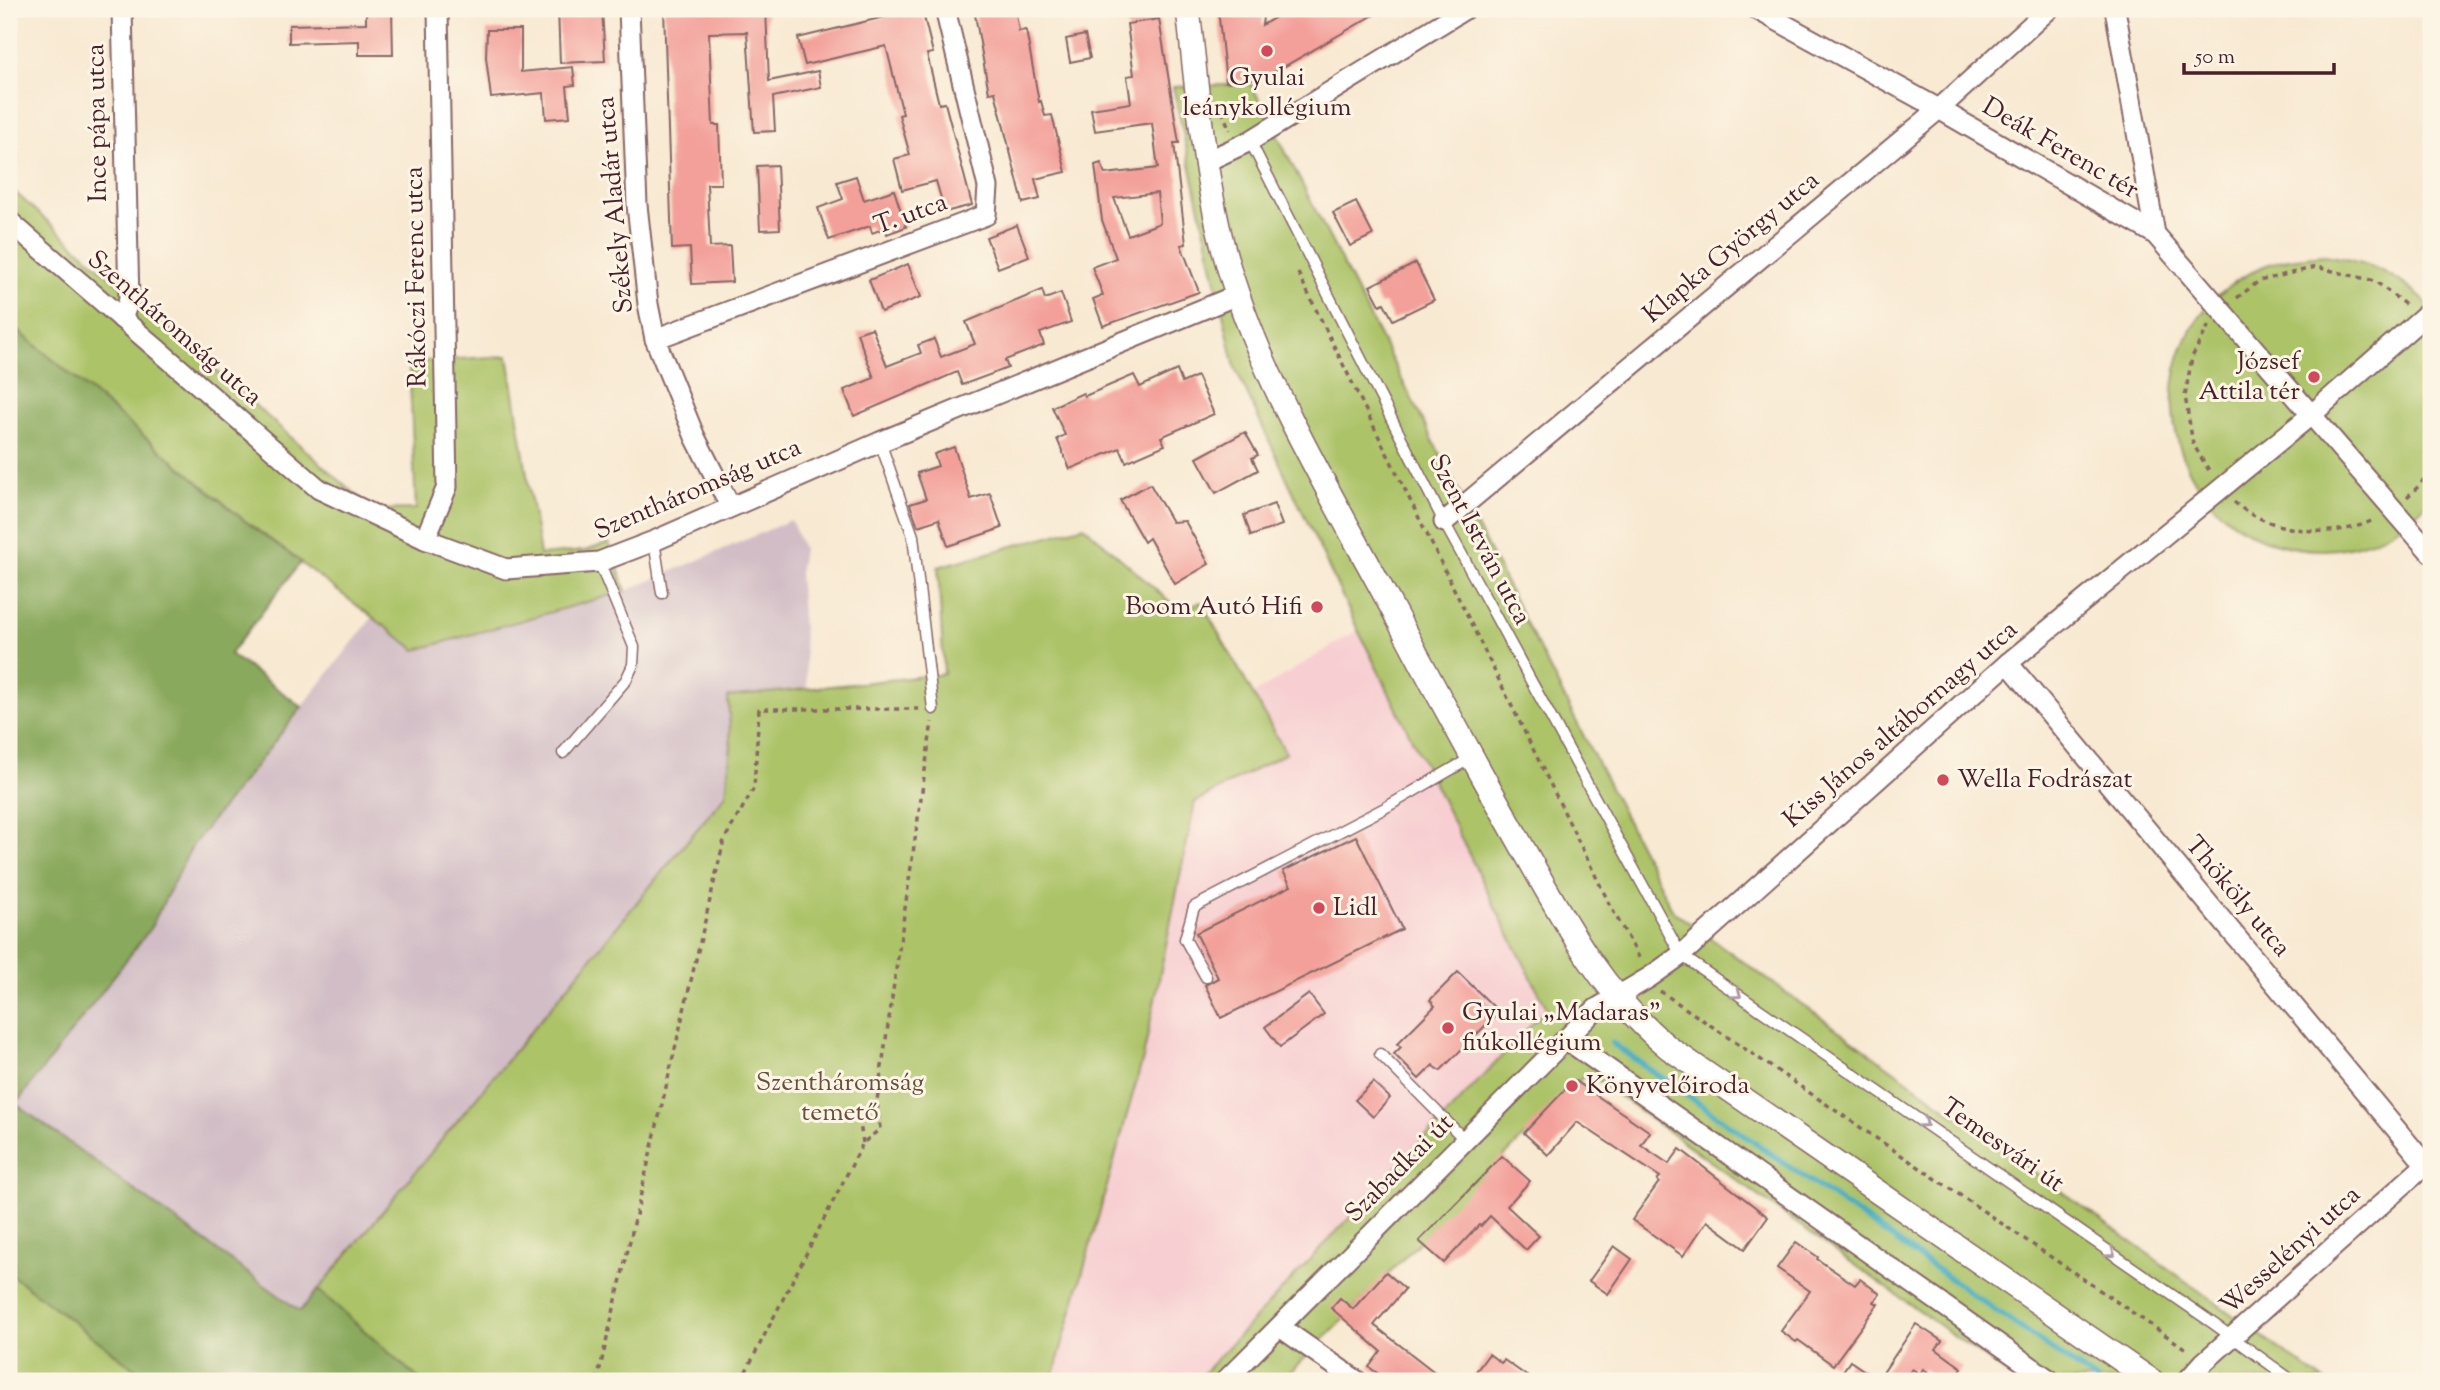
<svg xmlns="http://www.w3.org/2000/svg" width="2440" height="1390" viewBox="0 0 2440 1390" font-family="'Sorts Mill Goudy',serif">
<style>
.built{fill:#f7cfd2}
.industrial{fill:#d2bdc6}
.green{fill:#acc368;stroke:#7b714a;stroke-width:2}
.forest{fill:#89a95c;stroke:#6a6444;stroke-width:2}
.lines{fill:none;stroke-linecap:round;stroke-linejoin:round}
.stream{stroke:#3fabbe;stroke-width:6}
.building{fill:#f3a09a;fill-rule:evenodd}
.service-casing{stroke:#876665;stroke-width:13}
.minor-casing{stroke:#876665;stroke-width:23}
.tertiary-casing{stroke:#876665;stroke-width:26}
.path{stroke:#876665;stroke-width:3.5;stroke-dasharray:5 5;stroke-linecap:butt}
.service{stroke:#fff;stroke-width:10}
.minor{stroke:#fff;stroke-width:19}
.tertiary{stroke:#fff;stroke-width:23}
.oneway{stroke:#ae9aa0}
.poi-dot{fill:#d1495b;stroke:#fcf5e5;stroke-width:2.5}
.labels{text-anchor:middle;dominant-baseline:central;stroke-width:6;stroke-linejoin:round;paint-order:stroke}
.poi-label{font-size:26px;fill:#4a1f2b;stroke:#fcf5e5;text-anchor:start}
.street-label{font-size:26px;fill:#4a1f2b;stroke:#fcf5e5}
.park-label{font-size:26px;fill:#67503d;stroke:#fcf5e5}
</style>
<rect width="100%" height="100%" fill="#fcf5e5"/>
<filter id="ink" filterUnits="userSpaceOnUse"><feTurbulence type="fractalNoise" baseFrequency=".0143" numOctaves="2"/><feDisplacementMap in="SourceGraphic" scale="14" xChannelSelector="R" yChannelSelector="G"/><feConvolveMatrix kernelMatrix="1 2 1 2 8 2 1 2 1" color-interpolation-filters="sRGB"/></filter>
<filter id="wash" filterUnits="userSpaceOnUse"><feTurbulence type="fractalNoise" baseFrequency=".00686" numOctaves="4" result="noise"/><feDisplacementMap in="SourceGraphic" scale="28" xChannelSelector="R" yChannelSelector="G"/><feGaussianBlur stdDeviation="1.57" result="paint"/><feColorMatrix in="noise" values="0 0 0 0 0 0 0 0 0 0 0 0 0 0 0 0 0 1.4 0 .05"/><feComposite in="paint" operator="in"/></filter>
<g filter="url(#wash)">
<rect width="100%" height="100%" fill="#f8e9d2"/>
<polygon class="built" points="1358,630 1499,915 1547,1008 1196,1381 1052,1381 1143,1058 1195,802 1285,753 1254,694"/>
<polygon class="industrial" points="791,520 803,549 799,573 807,687 728,697 731,746 726,794 300,1311 16,1104 150,929 192,846 372,618 416,650 626,591"/>
<g class="green">
<polygon points="1251,84 1673,911 2324,1381 2017,1381 1587,1073 1282,1381 1196,1381 1547,1008 1499,915 1358,630 1235,368 1173,87"/>
<polygon points="9,187 373,510 416,509 409,362 508,356 540,555 584,551 609,543 626,591 416,650 245,521 9,323"/>
<path d="M2324 255C2371 262 2397 274 2431 307V498C2406 530 2364 549 2324 550 2162 551 2113 334 2262 267 2282 258 2303 257 2324 255Z"/>
<polygon points="1084,526 1180,611 1201,602 1286,753 1195,802 1143,1058 1052,1381 421,1381 318,1290 726,794 731,746 728,697 944,674 938,567"/>
<polygon points="9,1273 151,1381 9,1381"/>
</g>
<polygon class="forest" points="9,323 245,521 301,562 230,654 302,707 192,846 150,929 16,1104 300,1311 318,1290 421,1381 151,1381 9,1273"/>
<g class="lines">
<polyline class="stream" points="1612,1043 2097,1381"/>
</g>
<g id="blocks">
<g class="building">
<polygon points="366,9 392,9 393,55 359,55 359,41 289,43 289,25 366,23"/>
<polygon points="558,9 602,9 605,61 560,63"/>
<polygon points="664,9 766,9 769,81 818,71 821,87 773,97 775,131 754,132 747,32 709,33 713,125 719,125 721,184 707,184 710,247 730,246 732,282 692,284 690,248 672,249"/>
<polygon points="882,9 922,9 933,53 927,54 939,104 945,103 972,205 945,212 936,181 902,190 894,159 910,155 899,115 903,114 886,46 805,65 798,38 884,17"/>
<polygon points="974,9 1015,9 1019,31 1026,30 1039,102 1041,101 1045,116 1052,115 1066,172 1035,179 1040,199 1023,203 995,92 989,93"/>
<polygon points="1218,9 1264,9 1262,25 1290,9 1384,9 1266,77 1226,82"/>
<path d="M1159 19 1179 143H1174L1186 244 1181 245 1199 292 1103 326 1093 299 1103 295 1092 267 1116 258 1102 220 1095 165 1101 163 1105 174 1158 168 1152 123 1095 131 1091 109 1131 103 1127 76 1134 75 1127 24ZM1157 193 1160 223 1128 235 1114 198Z"/>
<polygon points="487,30 521,30 521,72 573,67 575,85 567,86 570,117 546,119 544,93 491,98 486,57"/>
<polygon points="1085,35 1090,58 1070,62 1066,39"/>
<polygon points="777,165 780,229 760,230 757,166"/>
<polygon points="856,176 864,200 894,190 906,227 887,234 885,228 872,233 870,226 829,240 818,208 843,199 837,182"/>
<polygon points="1356,202 1373,235 1350,246 1333,213"/>
<polygon points="1017,225 1029,256 998,268 986,237"/>
<polygon points="1416,263 1434,300 1393,320 1384,303 1380,305 1370,286"/>
<polygon points="908,264 921,297 881,312 869,280"/>
<polygon points="1042,290 1045,299 1061,293 1071,322 1040,333 1044,345 1005,360 1008,368 962,385 957,372 854,416 844,390 874,378 857,333 872,328 887,366 921,353 918,345 934,339 941,357 975,344 966,322"/>
<polygon points="1177,370 1182,383 1197,376 1214,414 1161,437 1165,445 1126,462 1120,448 1070,469 1057,439 1065,435 1052,407 1083,393 1085,396 1134,375 1140,387"/>
<polygon points="1245,432 1258,455 1252,458 1258,470 1216,493 1197,458"/>
<polygon points="954,447 971,499 990,493 1002,528 948,546 939,519 918,526 910,504 926,499 917,473 938,466 934,454"/>
<polygon points="1150,484 1172,522 1185,521 1209,564 1175,584 1149,538 1144,542 1120,500"/>
<polygon points="1274,504 1282,525 1251,536 1244,515"/>
<polygon points="1356,836 1402,929 1221,1018 1205,985 1218,978 1196,933 1291,886 1283,871"/>
<polygon points="1458,972 1499,1012 1440,1071 1433,1065 1419,1079 1394,1054 1401,1047 1397,1044 1435,1006 1430,1000"/>
<polygon points="1309,994 1324,1014 1280,1047 1265,1027"/>
<polygon points="1574,1080 1650,1132 1641,1145 1669,1164 1680,1149 1768,1217 1745,1249 1707,1221 1683,1256 1632,1220 1659,1182 1657,1180 1660,1177 1577,1122 1548,1155 1524,1133"/>
<polygon points="1373,1082 1390,1098 1373,1117 1355,1100"/>
<polygon points="1502,1156 1530,1181 1507,1206 1539,1236 1526,1250 1490,1216 1481,1226 1479,1225 1444,1263 1419,1241"/>
<polygon points="1796,1242 1818,1257 1817,1259 1855,1285 1860,1279 1880,1294 1874,1302 1878,1304 1833,1365 1798,1340 1796,1342 1781,1331 1810,1291 1777,1268"/>
<polygon points="1614,1246 1632,1259 1608,1294 1589,1281"/>
<polygon points="1386,1272 1405,1289 1374,1325 1446,1381 1388,1381 1369,1367 1381,1351 1331,1308 1340,1298 1353,1309"/>
<polygon points="1916,1324 1942,1341 1936,1349 1962,1368 1952,1381 1941,1381 1923,1369 1920,1374 1912,1369 1904,1381 1836,1381 1850,1361 1878,1380"/>
<polygon points="1489,1354 1501,1363 1504,1360 1534,1381 1469,1381"/>
</g>
</g>
</g>
<g filter="url(#ink)">
<use href="#blocks" fill-opacity="0" stroke="#876665" stroke-width="2"/>
<g class="lines">
<g class="service-casing">
<g id="service">
<polyline points="1250,141 1444,522 1681,955 2214,1324 2293,1381"/>
<polyline points="880,442 913,536 933,709"/>
<polyline points="654,541 662,593"/>
<polyline points="563,753 626,680 633,665 634,647 599,562"/>
<polyline points="1206,977 1185,939 1194,907 1383,809 1471,758"/>
<polyline points="1380,1054 1465,1140"/>
</g>
</g>
<g class="minor-casing">
<g id="minor">
<polyline points="629,9 637,205 648,304 655,339 695,437 730,506"/>
<polyline points="1756,9 1939,109 2155,234"/>
<polyline points="2115,9 2155,234 2431,553"/>
<polyline points="1205,162 1250,141 1465,9"/>
<polyline points="9,221 319,489 425,539 506,569 599,562 654,541 880,442 1237,295"/>
<polyline points="122,319 129,300 122,9"/>
<polyline points="655,339 986,215 988,187 945,9"/>
<polyline points="1444,522 1939,109 2049,9"/>
<polyline points="425,539 447,487 438,9"/>
<polyline points="2008,663 2426,1165"/>
<polyline points="1567,1040 2051,1381"/>
<polyline points="1280,1327 1357,1381"/>
<polyline points="1225,1381 1596,1009 1650,977 1681,955 2008,663 2311,415 2431,310"/>
<polyline points="2187,1381 2204,1362 2431,1160"/>
</g>
</g>
<g class="tertiary-casing">
<path id="tertiary" d="M1188 9C1199 105 1205 204 1238 296 1275 403 1340 510 1393 610 1434 688 1476 765 1519 841 1561 916 1601 993 1669 1048L2152 1381"/>
</g>
<g class="path">
<polyline points="1222,111 1230,130"/>
<polyline points="1298,273 1612,909 1641,961"/>
<polyline points="2237,298 2259,281 2316,267 2375,281 2407,306"/>
<polyline points="2209,325 2192,357 2185,396 2193,444 2210,472"/>
<polyline points="2407,497 2421,484 2431,466"/>
<path d="M2234 502C2268 532 2335 541 2375 519"/>
<polyline points="1660,991 2189,1351"/>
<polyline points="863,1143 859,1117 877,1101"/>
<polyline points="2221,1374 2232,1381"/>
<polyline points="597,1381 724,840 754,788 759,709 920,709"/>
<polyline points="741,1381 863,1143 880,1129 877,1101 932,722"/>
</g>
<use href="#service" class="service"/>
<use href="#minor" class="minor"/>
<use href="#tertiary" class="tertiary"/>
</g>
<defs><path id="oneway-chevron" d="M-2-3.5L2.5 0L-2 3.5" fill="none" stroke-width="1.6" stroke-linecap="round" stroke-linejoin="round" transform="scale(1.75)"/></defs>
<g class="oneway">
<use href="#oneway-chevron" transform="translate(1737 994) rotate(35)"/>
<use href="#oneway-chevron" transform="translate(1924 1123) rotate(35)"/>
<use href="#oneway-chevron" transform="translate(2111 1253) rotate(35)"/>
</g>
</g>
<g class="poi-dot">
<circle cx="1267" cy="51" r="7"/>
<circle cx="2314" cy="377" r="7"/>
<circle cx="1317" cy="607" r="7"/>
<circle cx="1943" cy="780" r="7"/>
<circle cx="1319" cy="908" r="7"/>
<circle cx="1448" cy="1028" r="7"/>
<circle cx="1572" cy="1086" r="7"/>
</g>
<g class="labels">
<g class="poi-label">
<text x="1267" y="78" text-anchor="middle">Gyulai<tspan x="1267" dy="30">leánykollégium</tspan></text>
<text x="2300" y="362" text-anchor="end">József<tspan x="2300" dy="30">Attila tér</tspan></text>
<text x="1303" y="607" text-anchor="end">Boom Autó Hifi</text>
<text x="1957" y="780">Wella Fodrászat</text>
<text x="1333" y="908">Lidl</text>
<text x="1462" y="1013">Gyulai „Madaras”<tspan x="1462" dy="30">fiúkollégium</tspan></text>
<text x="1586" y="1086">Könyvelőiroda</text>
</g>
<g class="street-label">
<text transform="translate(98 123) rotate(-91)">Ince pápa utca</text>
<text transform="translate(2060 149) rotate(30)">Deák Ferenc tér</text>
<text transform="translate(616 205) rotate(-95)">Székely Aladár utca</text>
<text transform="translate(911 215) rotate(-20)">T. utca</text>
<text transform="translate(1732 248) rotate(-40)">Klapka György utca</text>
<text transform="translate(417 277) rotate(-91)">Rákóczi Ferenc utca</text>
<text transform="translate(174 329) rotate(41)">Szentháromság utca</text>
<text transform="translate(698 490) rotate(-23)">Szentháromság utca</text>
<text transform="translate(1479 540) rotate(62)">Szent István utca</text>
<text transform="translate(1901 725) rotate(-41)">Kiss János altábornagy utca</text>
<text transform="translate(2237 897) rotate(50)">Thököly utca</text>
<text transform="translate(2002 1146) rotate(35)">Temesvári út</text>
<text transform="translate(1400 1169) rotate(-45)">Szabadkai út</text>
<text transform="translate(2291 1251) rotate(-42)">Wesselényi utca</text>
</g>
<g class="park-label">
<text x="840" y="1083">Szentháromság<tspan x="840" dy="30">temető</tspan></text>
</g>
</g>
<rect width="2440" height="1390" fill="none" stroke="#fcf5e5" stroke-width="35"/>
<path d="M2184 63v10h150v-10" fill="none" stroke="#4a1f2b" stroke-width="3.5"/>
<text x="2195" y="63" font-size="21" fill="#4a1f2b" stroke="#fcf5e5" stroke-width="5" paint-order="stroke">50 m</text>
</svg>
